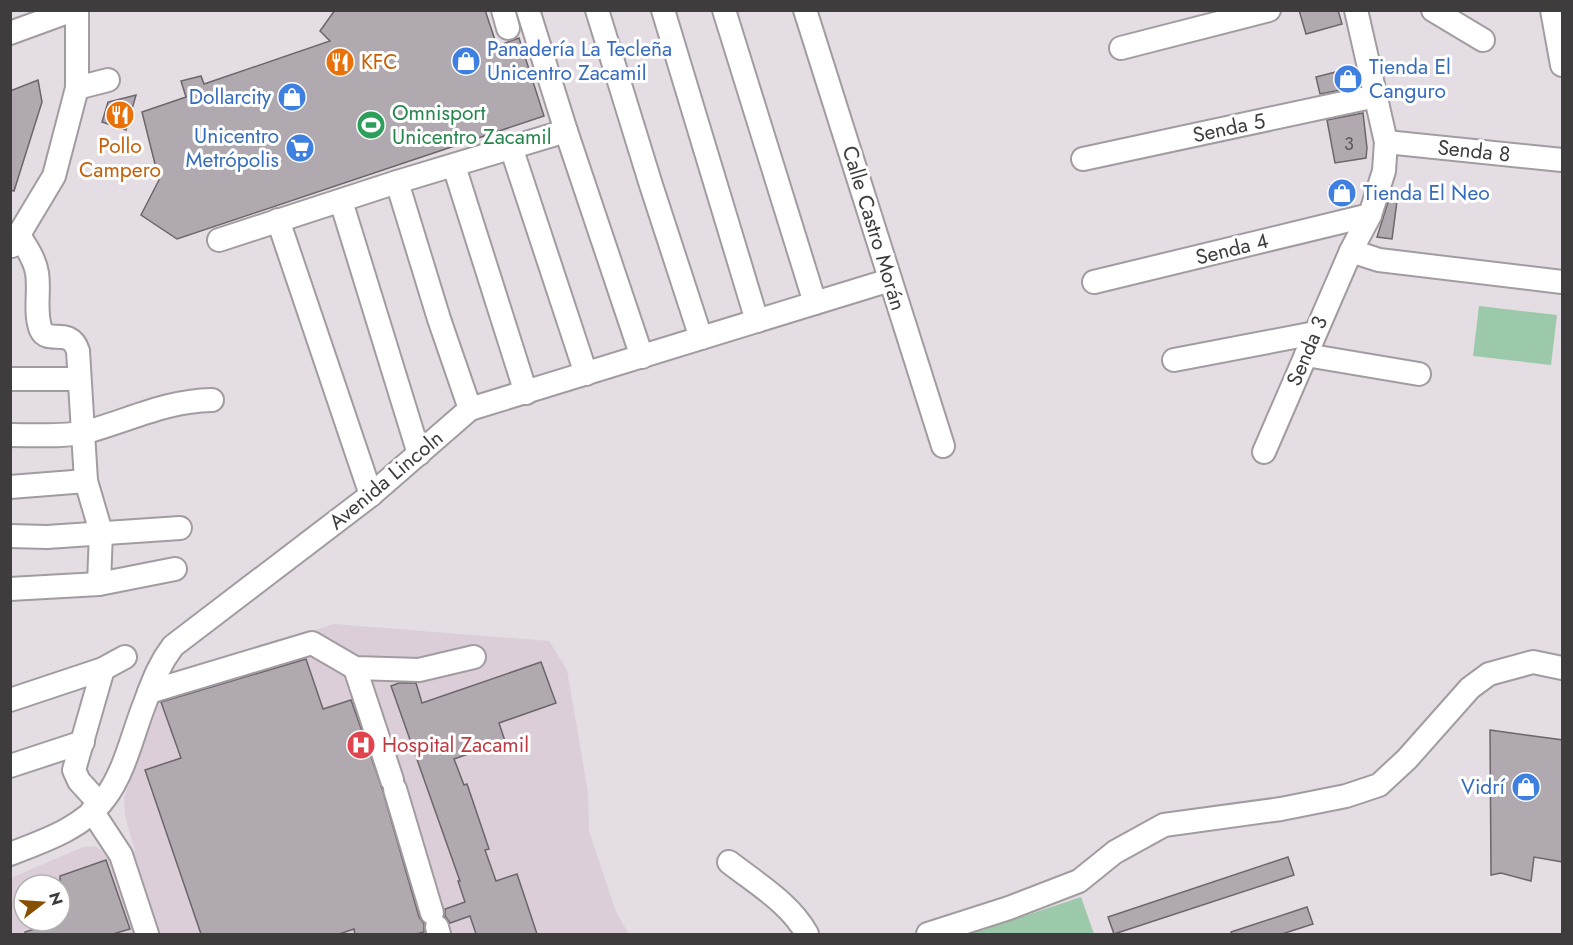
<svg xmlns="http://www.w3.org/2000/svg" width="1573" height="945" viewBox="0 0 1573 945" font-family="Jost,sans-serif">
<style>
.built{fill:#dbced9;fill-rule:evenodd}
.green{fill:#9bc9a9}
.building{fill:#b0aab0;stroke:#6c666b;stroke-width:1.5}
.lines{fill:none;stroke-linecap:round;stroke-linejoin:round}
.minor-casing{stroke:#a29ca1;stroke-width:26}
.minor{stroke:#fff;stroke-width:22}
.labels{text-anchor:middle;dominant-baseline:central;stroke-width:6;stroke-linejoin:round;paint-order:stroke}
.number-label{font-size:18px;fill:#5b585a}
.shop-label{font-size:21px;fill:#366cbe;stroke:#fff;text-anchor:start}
.food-label{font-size:21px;fill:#c56008;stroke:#fff;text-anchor:start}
.leisure-label{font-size:21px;fill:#27864d;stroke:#fff;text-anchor:start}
.street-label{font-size:21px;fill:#3f3c3e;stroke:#fff}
.health-label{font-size:21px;fill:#be3a42;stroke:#fff;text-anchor:start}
</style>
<rect width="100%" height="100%" fill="#e4dde3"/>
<path class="built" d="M334 624 549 641 567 670 588 793 589 831 616 912 629 934H11V878L83 847 96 846 104 853 107 858 135 851 125 816 124 798 158 697 170 675ZM24 885H60V921H24Z"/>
<g class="green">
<polygon points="1479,306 1557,315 1551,365 1473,356"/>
<polygon points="1081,897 1094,934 970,934"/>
</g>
<g class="building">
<polygon points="335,10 485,10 497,46 519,38 544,116 177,239 141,215 159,180 142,112 186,97 181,81 201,76 204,84 330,41 320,31"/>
<polygon points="1299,10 1338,10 1342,24 1306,34"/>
<polygon points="1351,68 1356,87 1320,94 1316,77"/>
<polygon points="38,80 42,102 14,191 10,190 10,91"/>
<polygon points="136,95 126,130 102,122 108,102"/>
<polygon points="1363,113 1367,148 1366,158 1335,163 1327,120"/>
<polygon points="1348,181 1352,197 1334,201 1330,185"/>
<polygon points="1389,199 1397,201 1392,239 1377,237"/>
<polygon points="306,659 323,709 351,700 382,788 419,917 424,924 424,932 416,934 355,934 354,929 339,934 201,934 145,770 181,758 161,702"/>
<polygon points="541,662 556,703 499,723 505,741 454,759 464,785 467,784 489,849 485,850 496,881 517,874 537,934 476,934 470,916 450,923 445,916 445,909 465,902 458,881 460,881 391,686 399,683 416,683 422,703"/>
<polygon points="1490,730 1563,740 1563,862 1534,857 1531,881 1501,873 1491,875"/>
<polygon points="1288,857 1294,875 1114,934 1108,917"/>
<polygon points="106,860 130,929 113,934 25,934 25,932 60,921 60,876"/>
<polygon points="1307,907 1313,924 1282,934 1232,934 1231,932"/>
</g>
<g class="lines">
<g class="minor-casing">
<g id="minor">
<polyline points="503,10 508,28"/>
<polyline points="528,10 566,131 642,357"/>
<polyline points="597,10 651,185 701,338"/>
<polyline points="663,10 757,321"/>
<polyline points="724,10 815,303"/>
<polyline points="805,10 943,446"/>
<polyline points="1433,10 1483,40"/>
<polyline points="1552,10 1562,65"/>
<polyline points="10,33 73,10"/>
<polyline points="1121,48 1269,10"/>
<polyline points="77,88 108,80"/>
<polyline points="1386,142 1562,160"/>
<polyline points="511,147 586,374"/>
<polyline points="1083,159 1376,96"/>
<polyline points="454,166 526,393"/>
<polyline points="397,182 439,319 470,409"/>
<polyline points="341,201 419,454"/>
<polyline points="278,220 371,495"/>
<path d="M19 235C26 247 35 259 37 273 40 291 34 313 41 330 48 345 70 326 78 351L86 481 101 532 99 584"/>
<polyline points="219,240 397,182 566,131"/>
<polyline points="12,246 54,176 77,88 77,10"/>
<polyline points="1351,251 1379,260 1562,282"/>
<polyline points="1094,282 1370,215"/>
<polyline points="1306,355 1419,374"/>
<polyline points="1174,360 1315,333"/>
<polyline points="10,379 79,379"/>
<path d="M10 435C32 435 66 437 86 432 130 420 165 401 212 400"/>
<polyline points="1264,452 1351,251 1370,215 1384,171 1386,142 1356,10"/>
<polyline points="10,487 86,481"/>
<polyline points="10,536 47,537 180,528"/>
<polyline points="10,589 99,584 175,569"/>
<polyline points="355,668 392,780"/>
<polyline points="149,692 312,643 355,668 419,670 474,657"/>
<polyline points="10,700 103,669 125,657"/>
<polyline points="10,766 83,742"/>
<polyline points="395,789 432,913"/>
<polyline points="100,804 79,781 74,770 103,669"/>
<polyline points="92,811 121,855 147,934"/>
<path d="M10 854C44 841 83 828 105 798 124 773 132 737 143 708 152 685 157 667 173 646L371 495 470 409 890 280"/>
<path d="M729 862C757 884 790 903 807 934"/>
<polyline points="437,927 439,934"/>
<polyline points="928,934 1009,908 1079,881 1115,852 1164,825 1281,809 1346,796 1379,785 1407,759 1470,688 1489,674 1533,662 1562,668"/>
</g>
</g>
<use href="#minor" class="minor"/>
</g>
<defs>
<g id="shop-disc" transform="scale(1.5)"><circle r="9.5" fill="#3f7fe0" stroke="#fff"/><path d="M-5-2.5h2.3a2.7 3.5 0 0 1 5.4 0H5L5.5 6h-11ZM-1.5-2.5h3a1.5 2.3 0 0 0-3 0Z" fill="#fff"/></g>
<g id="restaurant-disc" transform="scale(1.5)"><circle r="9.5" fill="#e8710a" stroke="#fff"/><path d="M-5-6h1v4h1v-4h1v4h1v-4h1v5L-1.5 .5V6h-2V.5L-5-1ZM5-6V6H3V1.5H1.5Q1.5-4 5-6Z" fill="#fff"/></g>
<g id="stadium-disc" transform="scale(1.5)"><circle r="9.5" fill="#2e9e5b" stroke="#fff"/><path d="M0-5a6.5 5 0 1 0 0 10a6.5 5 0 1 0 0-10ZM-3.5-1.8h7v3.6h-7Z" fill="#fff"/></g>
<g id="supermarket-disc" transform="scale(1.5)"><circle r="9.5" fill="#3f7fe0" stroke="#fff"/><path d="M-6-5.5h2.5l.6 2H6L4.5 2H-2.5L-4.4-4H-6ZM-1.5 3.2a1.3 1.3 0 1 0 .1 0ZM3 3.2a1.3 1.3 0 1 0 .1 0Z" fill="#fff"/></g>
<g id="hospital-disc" transform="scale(1.5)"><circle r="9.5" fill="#e0444e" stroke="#fff"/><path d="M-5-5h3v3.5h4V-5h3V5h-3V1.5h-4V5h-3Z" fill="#fff"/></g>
</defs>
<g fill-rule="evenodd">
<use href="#shop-disc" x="466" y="61"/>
<use href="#restaurant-disc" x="340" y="62"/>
<use href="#shop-disc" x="1348" y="79"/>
<use href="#shop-disc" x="292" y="97"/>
<use href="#restaurant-disc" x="120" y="115"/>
<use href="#stadium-disc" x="371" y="125"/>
<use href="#supermarket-disc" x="300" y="148"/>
<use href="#shop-disc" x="1342" y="193"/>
<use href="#hospital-disc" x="361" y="745"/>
<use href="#shop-disc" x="1526" y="787"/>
</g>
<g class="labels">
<g class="number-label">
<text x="1349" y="144">3</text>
</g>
<g class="shop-label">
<text x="487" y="49">Panadería La Tecleña<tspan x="487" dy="24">Unicentro Zacamil</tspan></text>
<text x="1369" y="67">Tienda El<tspan x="1369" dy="24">Canguro</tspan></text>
<text x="271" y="97" text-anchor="end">Dollarcity</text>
<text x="279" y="136" text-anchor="end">Unicentro<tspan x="279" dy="24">Metrópolis</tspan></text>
<text x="1363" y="193">Tienda El Neo</text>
<text x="1505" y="787" text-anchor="end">Vidrí</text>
</g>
<g class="food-label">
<text x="361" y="62">KFC</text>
<text x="120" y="146" text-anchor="middle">Pollo<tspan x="120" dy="24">Campero</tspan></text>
</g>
<g class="leisure-label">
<text x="392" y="113">Omnisport<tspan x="392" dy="24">Unicentro Zacamil</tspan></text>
</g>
<g class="street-label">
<text transform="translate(1229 128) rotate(-12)">Senda 5</text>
<text transform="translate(1474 151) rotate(6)">Senda 8</text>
<text transform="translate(874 228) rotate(73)">Calle Castro Morán</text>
<text transform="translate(1232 249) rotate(-14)">Senda 4</text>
<text transform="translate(1307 351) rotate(-67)">Senda 3</text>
<text transform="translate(386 480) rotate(-40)">Avenida Lincoln</text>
</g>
<g class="health-label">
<text x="382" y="745">Hospital Zacamil</text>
</g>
</g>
<rect width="1573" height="945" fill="none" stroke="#3f3c3e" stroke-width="24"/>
<g transform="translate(42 903) rotate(73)"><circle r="28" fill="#ffffff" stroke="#b2b1b2" stroke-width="1.5"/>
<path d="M0-4.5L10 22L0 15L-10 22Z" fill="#874f00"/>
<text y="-9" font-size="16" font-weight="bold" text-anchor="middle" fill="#3f3c3e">N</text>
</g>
</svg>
